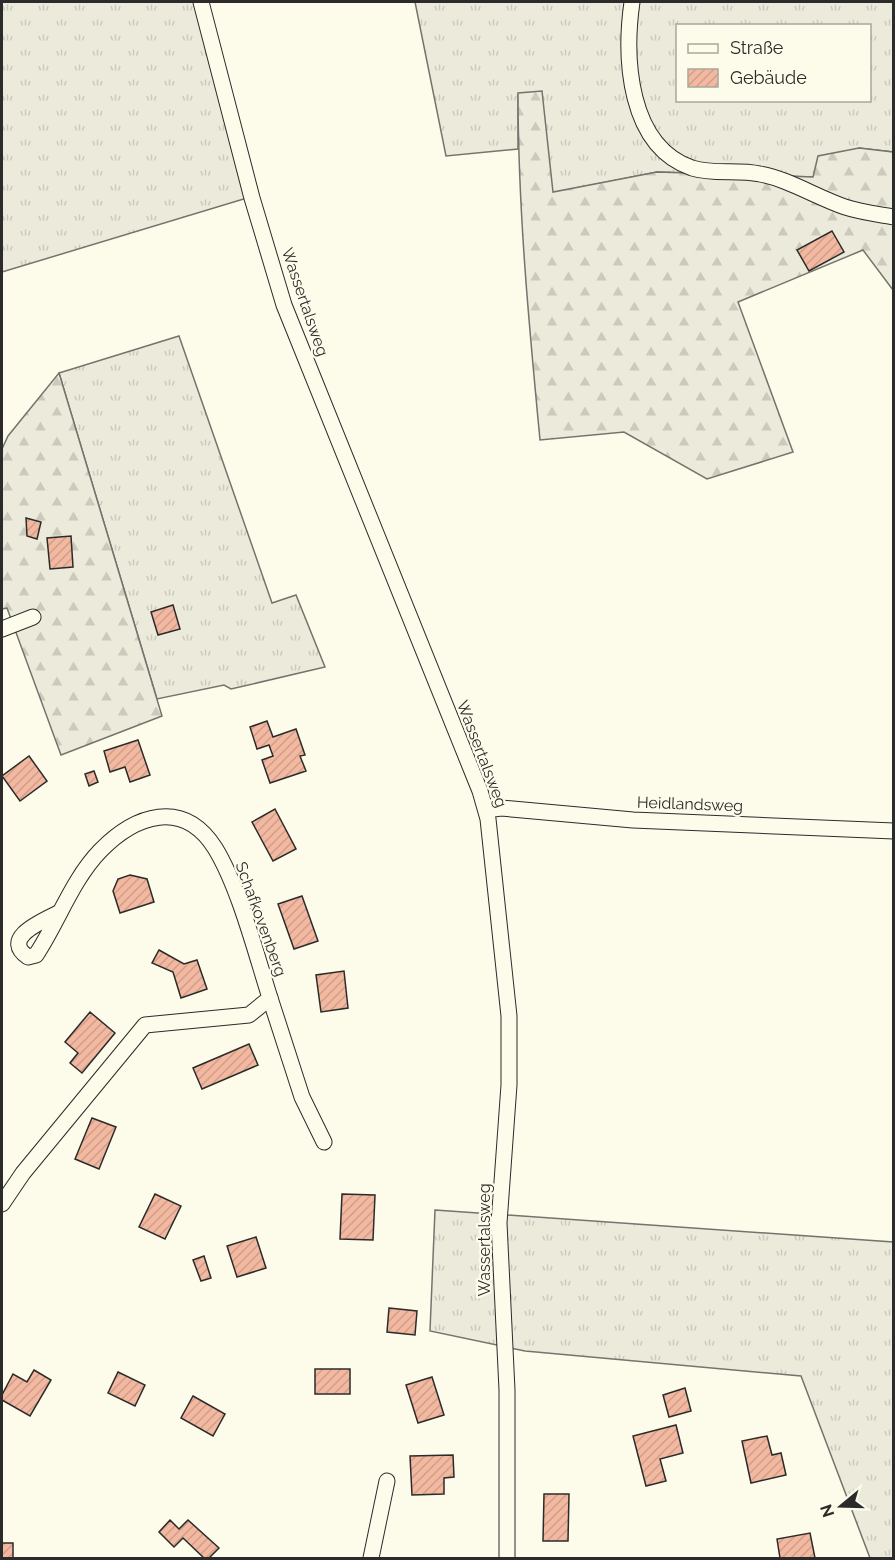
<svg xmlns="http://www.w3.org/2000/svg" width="895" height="1560" viewBox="0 0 895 1560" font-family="Raleway,sans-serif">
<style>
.grass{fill:url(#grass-tufts);stroke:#74746e;stroke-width:1.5;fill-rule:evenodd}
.forest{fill:url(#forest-firs);stroke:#74746e;stroke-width:1.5}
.building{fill:url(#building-hatch);stroke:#2b2b2b;stroke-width:1.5}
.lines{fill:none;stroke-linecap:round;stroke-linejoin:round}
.minor-casing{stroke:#2b2b2b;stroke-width:17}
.minor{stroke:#fdfbea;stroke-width:15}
.labels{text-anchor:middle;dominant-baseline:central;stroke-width:4.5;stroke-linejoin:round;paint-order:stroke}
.street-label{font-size:16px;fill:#2b2b2b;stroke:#fdfbea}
</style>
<defs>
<pattern id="grass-tufts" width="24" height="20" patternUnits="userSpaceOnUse" patternTransform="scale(1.5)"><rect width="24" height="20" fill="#ecebdb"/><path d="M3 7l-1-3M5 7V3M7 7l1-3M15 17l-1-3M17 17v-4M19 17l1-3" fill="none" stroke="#cbcabc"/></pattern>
<pattern id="forest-firs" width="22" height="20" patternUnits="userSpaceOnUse" patternTransform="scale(1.5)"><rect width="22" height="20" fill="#ecebdb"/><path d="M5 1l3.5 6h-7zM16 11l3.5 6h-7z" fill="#cbcabc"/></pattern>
<pattern id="building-hatch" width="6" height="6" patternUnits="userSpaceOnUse" patternTransform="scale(1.5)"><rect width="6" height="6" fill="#f2b8a0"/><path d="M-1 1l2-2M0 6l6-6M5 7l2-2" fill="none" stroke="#d09e8a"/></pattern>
</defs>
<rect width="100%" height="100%" fill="#fdfbea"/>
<g class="grass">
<polygon points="2,2 195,2 247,198 2,272"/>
<path d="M415 2H893V152L859 148 814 177 657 172 552 193 518 94V149L446 156ZM678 26H870V100H678Z"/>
<polygon points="179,336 272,603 296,595 325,667 231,689 224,685 157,699 59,373"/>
<polygon points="435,1210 893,1242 893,1558 870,1558 801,1376 525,1351 430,1331"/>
</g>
<g class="forest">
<path d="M542 91 553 192 657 172 813 177 818 156 859 148 893 152V290L863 250 738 302 793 452 707 479 624 432 540 440C529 325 518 209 518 93Z"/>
<polygon points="59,373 162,716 61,755 7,608 2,609 2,449 8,436"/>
</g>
<g class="building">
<polygon points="832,231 844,252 809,271 797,250"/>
<polygon points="26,518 41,522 37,539 27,536"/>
<polygon points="71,536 73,567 50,569 47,538"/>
<polygon points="173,605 180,629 158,635 151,612"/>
<polygon points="267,721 273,737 296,729 305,755 300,756 306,771 270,783 262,760 273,756 269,745 257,749 250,727"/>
<polygon points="138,740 150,775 130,782 125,767 110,772 104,751"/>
<polygon points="29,756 47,781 20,801 2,776"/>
<polygon points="94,771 98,782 89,786 85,774"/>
<polygon points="275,809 296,849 273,861 252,822"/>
<polygon points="130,875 147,879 154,902 120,913 113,891 118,879"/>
<polygon points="302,896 318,941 294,949 278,904"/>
<polygon points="159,950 184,964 197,960 207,989 181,998 173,972 152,963"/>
<polygon points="344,971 348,1008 321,1012 316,975"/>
<polygon points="90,1012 115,1033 82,1073 70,1063 78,1053 65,1042"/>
<polygon points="249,1044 258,1065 202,1089 193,1068"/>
<polygon points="92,1118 116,1127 99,1169 75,1159"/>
<polygon points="155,1194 181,1206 165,1239 139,1227"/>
<polygon points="342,1194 375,1195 373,1240 340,1239"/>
<polygon points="256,1237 266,1268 237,1277 227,1246"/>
<polygon points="204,1256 211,1278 201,1281 193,1260"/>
<polygon points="389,1308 417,1311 415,1335 387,1332"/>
<rect x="315" y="1369" width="35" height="25"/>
<polygon points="34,1370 51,1380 30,1416 2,1400 2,1395 13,1374 27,1382"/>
<polygon points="118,1372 145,1385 135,1406 108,1393"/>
<polygon points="432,1377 444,1415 418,1423 406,1385"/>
<polygon points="685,1388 691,1411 669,1417 663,1395"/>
<polygon points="193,1396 225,1414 213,1436 181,1418"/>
<polygon points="676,1425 683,1453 660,1459 666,1481 646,1486 633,1436"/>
<polygon points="767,1436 772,1455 781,1453 786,1475 751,1483 742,1441"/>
<polygon points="453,1455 454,1477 444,1478 444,1494 412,1495 410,1456"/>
<polygon points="544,1494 569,1494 568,1541 543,1541"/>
<polygon points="170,1520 179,1529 188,1520 219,1548 209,1558 204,1558 183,1538 174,1547 159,1532"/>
<polygon points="810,1533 815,1558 780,1558 777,1539"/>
<rect x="2" y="1543" width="11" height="15"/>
</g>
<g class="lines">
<g class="minor-casing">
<g id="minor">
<polyline points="201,2 252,198 284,305 480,791 488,819 509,1016 509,1085 499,1223 507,1390 507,1558"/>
<path d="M632 2C624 58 628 146 692 168 714 175 737 169 760 174 788 179 816 197 845 207 860 212 877 214 894 217"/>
<polyline points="2,629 33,617"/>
<polyline points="486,810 501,808 633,820 894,831"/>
<polyline points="270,998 302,1097 324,1142"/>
<path d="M2 1204 23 1173 145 1025 249 1015 270 998C256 954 239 887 215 848 183 798 135 815 100 851 72 880 58 922 36 955L28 957C0 938 43 921 58 913"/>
<polyline points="371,1558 387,1481"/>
</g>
</g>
<use href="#minor" class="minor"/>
</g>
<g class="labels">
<g class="street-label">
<text transform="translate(305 302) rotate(71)">Wassertalsweg</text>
<text transform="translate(482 754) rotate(69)">Wassertalsweg</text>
<text transform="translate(690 804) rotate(2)">Heidlandsweg</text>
<text transform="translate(261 919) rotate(70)">Schafkovenberg</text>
<text transform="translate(484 1240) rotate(-90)">Wassertalsweg</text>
</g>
</g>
<rect width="895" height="1560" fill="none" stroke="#2b2b2b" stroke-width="6"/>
<rect x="676" y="24" width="195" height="78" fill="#fdfbea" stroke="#a9a89e" stroke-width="1.5"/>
<rect x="688" y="44" width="30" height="9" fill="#fdfbea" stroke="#a9a89e" stroke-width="1.5"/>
<text x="730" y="54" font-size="18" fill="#2b2b2b">Straße</text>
<rect x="688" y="69" width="30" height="18" fill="url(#building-hatch)" stroke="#a9a89e" stroke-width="1.5"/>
<text x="730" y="84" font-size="18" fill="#2b2b2b">Gebäude</text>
<g transform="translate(841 1506) rotate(251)" stroke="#fdfbea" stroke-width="4.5" paint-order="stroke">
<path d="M0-4.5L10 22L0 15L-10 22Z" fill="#2b2b2b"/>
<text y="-9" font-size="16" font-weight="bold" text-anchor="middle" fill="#2b2b2b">N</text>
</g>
</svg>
